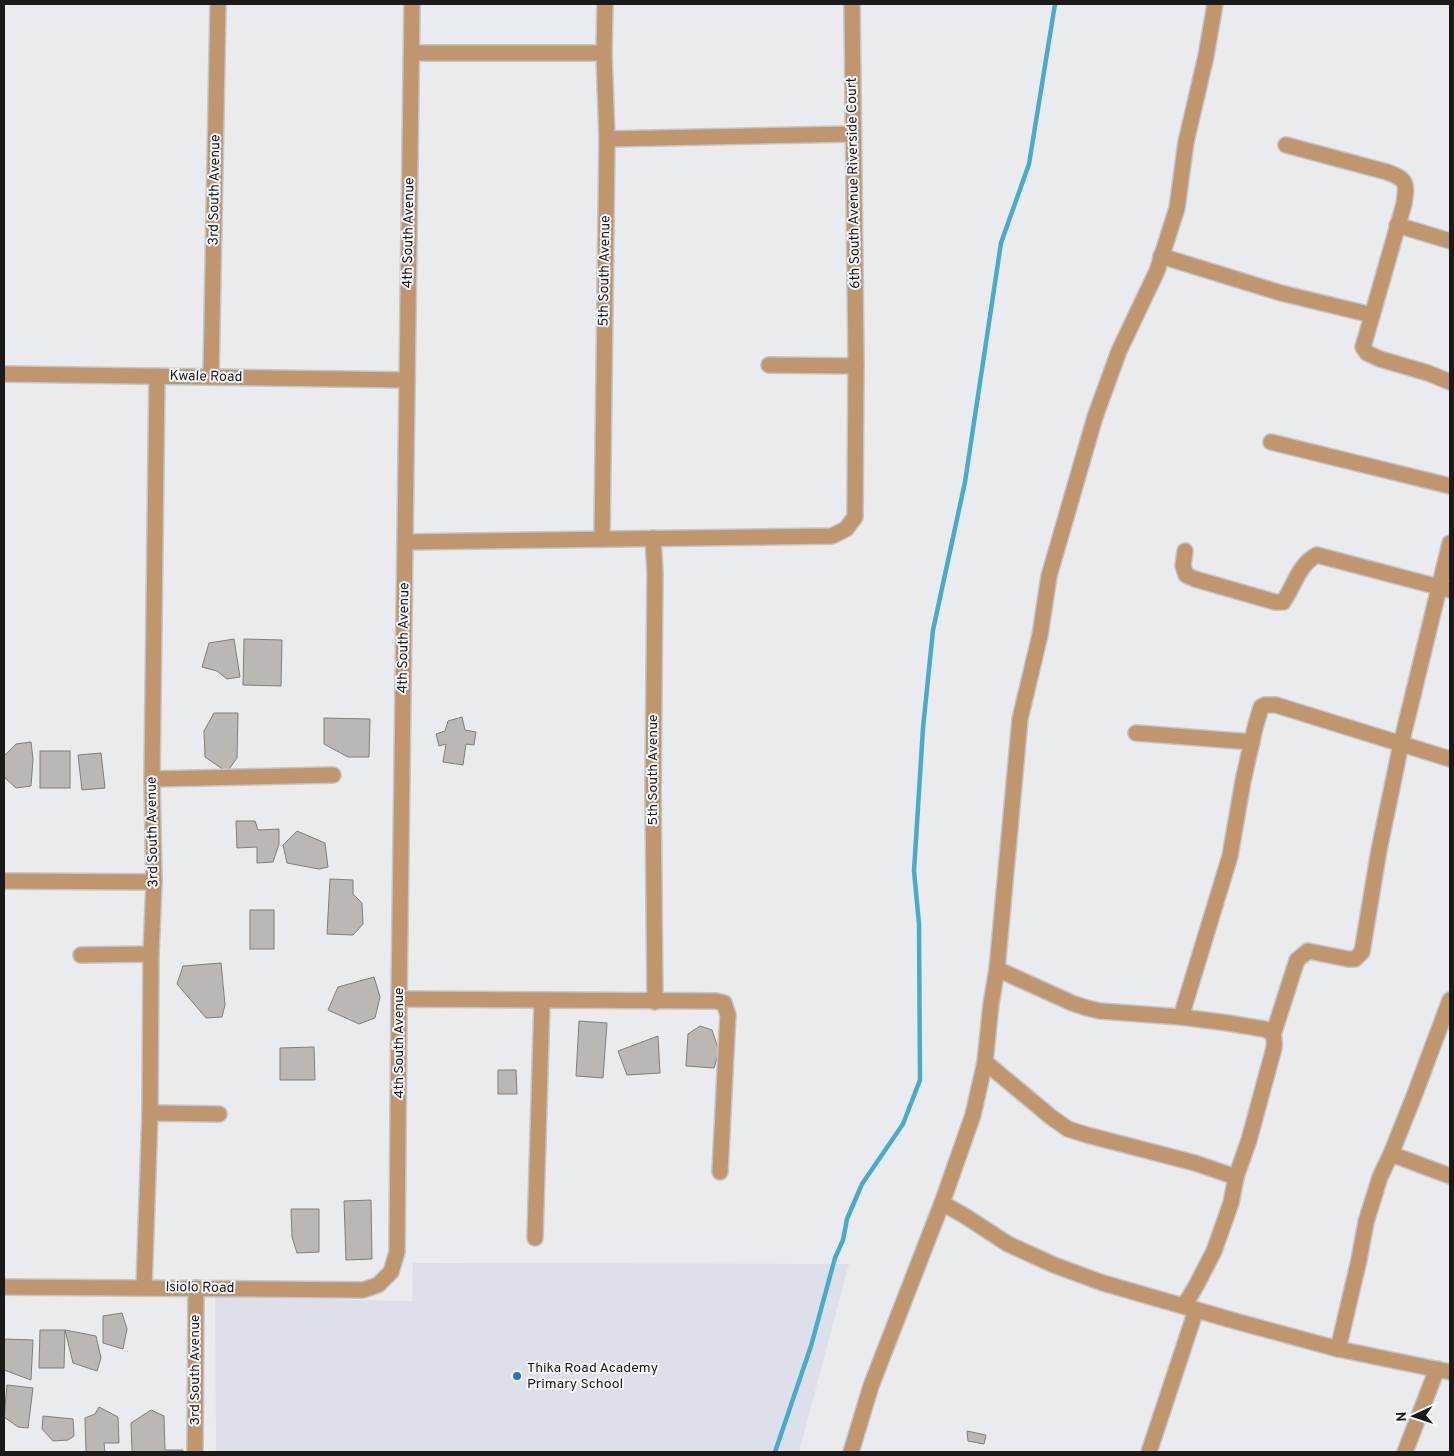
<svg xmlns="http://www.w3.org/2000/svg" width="1454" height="1456" viewBox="0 0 1454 1456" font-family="Overpass,sans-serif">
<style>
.built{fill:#dde0eb}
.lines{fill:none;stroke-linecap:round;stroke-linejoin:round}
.stream{stroke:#48abce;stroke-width:4.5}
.building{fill:#bab7b5;stroke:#817e7c}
.minor-casing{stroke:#c5c5c8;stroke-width:18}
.minor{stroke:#bf966e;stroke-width:15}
.poi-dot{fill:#2776c5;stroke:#f7f8fc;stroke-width:2}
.labels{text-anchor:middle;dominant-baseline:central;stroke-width:4;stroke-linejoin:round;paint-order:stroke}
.street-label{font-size:14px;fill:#1a1a1b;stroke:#f7f8fc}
.poi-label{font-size:14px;fill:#1a1a1b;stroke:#f7f8fc;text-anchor:start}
</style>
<rect width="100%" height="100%" fill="#eaebee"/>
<polygon class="built" points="413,1263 849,1264 799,1452 216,1452 215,1297 412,1301"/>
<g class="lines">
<polyline class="stream" points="775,1452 811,1346 835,1258 843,1240 847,1219 862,1184 903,1124 920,1080 919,924 914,871 923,728 933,630 965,482 1001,243 1029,164 1055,4"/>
</g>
<g class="building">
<polygon points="234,639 240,677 227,679 217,671 202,667 209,643"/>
<polygon points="244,639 282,640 281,686 243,685"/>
<polygon points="214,713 238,713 237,758 227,772 205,757 204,731"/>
<polygon points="462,717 465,730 476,732 474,745 466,744 463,765 443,762 446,744 439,746 436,734 445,731 448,721"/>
<polygon points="324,718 370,719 369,757 348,757 324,744"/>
<polygon points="31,742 33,759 31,786 16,788 4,777 4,756 16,744"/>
<rect x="40" y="751" width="30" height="37"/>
<polygon points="101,753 105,788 82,790 78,755"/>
<polygon points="236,821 255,821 258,830 279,829 279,844 273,862 257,863 257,847 237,848"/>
<polygon points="297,831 325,843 328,867 319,869 287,863 283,845"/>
<polygon points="330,879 353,880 353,894 362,903 363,924 353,935 327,934"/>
<rect x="250" y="910" width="24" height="39"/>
<polygon points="221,963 225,1005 222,1017 206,1018 177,984 183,966"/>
<polygon points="374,977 380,997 375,1018 359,1024 328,1010 338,987"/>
<polygon points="579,1021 607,1023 603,1078 576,1076"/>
<polygon points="700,1026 712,1030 719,1051 714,1068 686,1066 688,1034"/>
<polygon points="658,1036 660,1073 627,1075 618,1051"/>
<polygon points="314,1047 315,1080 280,1080 280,1048"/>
<polygon points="498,1070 516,1070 517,1094 498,1094"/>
<polygon points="371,1200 372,1259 346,1260 344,1201"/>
<polygon points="291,1209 319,1209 319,1252 297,1253 292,1237"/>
<polygon points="122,1313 127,1329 123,1349 103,1343 103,1316"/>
<polygon points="40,1330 65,1330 64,1368 39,1368"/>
<polygon points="65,1330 96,1336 101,1358 97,1371 73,1363"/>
<polygon points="4,1339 33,1340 31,1380 4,1370"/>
<polygon points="7,1385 33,1388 28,1428 18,1427 4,1417"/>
<polygon points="99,1407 118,1417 119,1443 104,1443 105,1452 86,1452 85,1418 95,1414"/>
<polygon points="151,1410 164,1416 165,1450 183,1450 183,1452 132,1452 131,1423"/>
<polygon points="43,1416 73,1419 74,1436 68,1440 53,1441 42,1429"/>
<polygon points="967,1431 986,1435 984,1444 968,1441"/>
</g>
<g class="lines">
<g class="minor-casing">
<g id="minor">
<polyline points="412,53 604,53"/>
<polyline points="607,139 853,134"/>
<path d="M1286 145 1387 172C1408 180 1407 183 1404 204L1363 347 1367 353 1380 359 1428 373 1450 382"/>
<polyline points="1397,225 1450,241"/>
<polyline points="1161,256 1281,293 1372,315"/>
<polyline points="769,365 856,366"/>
<polyline points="4,374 407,380"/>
<polyline points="211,377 218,4"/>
<polyline points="1271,442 1450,486"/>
<polyline points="653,538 655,573 653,792 655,1002"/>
<polyline points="602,539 607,139 604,53 605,4"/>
<polyline points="405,542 832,536 846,529 855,517 856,361 852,4"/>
<path d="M1185 551 1183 566 1186 575 1195 579 1275 602H1283C1295 585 1298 565 1317 555L1450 590"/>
<polyline points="1136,733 1252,742"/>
<polyline points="152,779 333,775"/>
<polyline points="4,881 154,882"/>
<polyline points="81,955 151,954"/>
<path d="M997 969 1072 1003 1087 1008 1100 1011 1181 1017 1228 1023 1264 1029C1274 1032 1275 1038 1274 1048L1249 1140 1236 1177 1231 1203 1214 1251 1196 1286 1184 1306"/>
<polyline points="399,999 716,1001 724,1003 728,1015 727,1032 720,1172"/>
<polyline points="1181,1017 1230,856 1243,781 1255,728 1261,707 1265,705 1276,705 1450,759"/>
<polyline points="1273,1035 1297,960 1308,951 1348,959 1355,959 1362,952 1379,850 1401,744 1450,543"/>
<polyline points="985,1062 1051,1117 1068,1129 1087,1135 1195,1163 1236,1177"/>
<polyline points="150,1113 219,1114"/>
<polyline points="1391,1154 1450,1176"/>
<polyline points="942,1203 965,1216 1008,1244 1054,1265 1103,1283 1235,1321 1338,1349 1450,1372"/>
<polyline points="535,1238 542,1001"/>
<polyline points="4,1287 363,1290 378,1285 391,1272 397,1252 399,999 412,4"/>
<polyline points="144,1288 150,1113 151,954 154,882 152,779 157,376"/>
<polyline points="1338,1349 1359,1260 1366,1222 1380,1177 1391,1154 1416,1091 1450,1000"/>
<polyline points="195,1452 196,1288"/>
<polyline points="851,1452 871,1386 942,1203 973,1115 985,1062 991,1004 997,969 1020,719 1040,635 1049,576 1095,417 1119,351 1157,271 1177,208 1186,142 1206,56 1215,4"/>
<polyline points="1149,1452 1196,1310"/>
<polyline points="1405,1452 1437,1369"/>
</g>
</g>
<use href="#minor" class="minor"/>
</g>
<circle class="poi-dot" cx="517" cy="1376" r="5"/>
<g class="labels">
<g class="street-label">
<text transform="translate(854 183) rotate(-91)">6th South Avenue Riverside Court</text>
<text transform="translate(215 190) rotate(-89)">3rd South Avenue</text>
<text transform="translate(409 233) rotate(-89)">4th South Avenue</text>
<text transform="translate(605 271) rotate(-89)">5th South Avenue</text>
<text transform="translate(206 377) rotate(1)">Kwale Road</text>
<text transform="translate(404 638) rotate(-89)">4th South Avenue</text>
<text transform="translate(653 770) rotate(-90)">5th South Avenue</text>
<text transform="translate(153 832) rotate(-91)">3rd South Avenue</text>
<text transform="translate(399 1043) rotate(-90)">4th South Avenue</text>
<text transform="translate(200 1288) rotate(1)">Isiolo Road</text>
<text transform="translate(195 1370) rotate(-90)">3rd South Avenue</text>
</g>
<g class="poi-label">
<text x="527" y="1368">Thika Road Academy<tspan x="527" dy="16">Primary School</tspan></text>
</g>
</g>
<rect width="1454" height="1456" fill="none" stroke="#1a1a1b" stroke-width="10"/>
<g transform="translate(1414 1416) rotate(267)" stroke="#f7f8fc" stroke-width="4" paint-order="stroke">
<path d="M0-4L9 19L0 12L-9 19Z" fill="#1a1a1b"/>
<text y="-8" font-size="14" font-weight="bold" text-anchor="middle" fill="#1a1a1b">N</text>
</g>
</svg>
